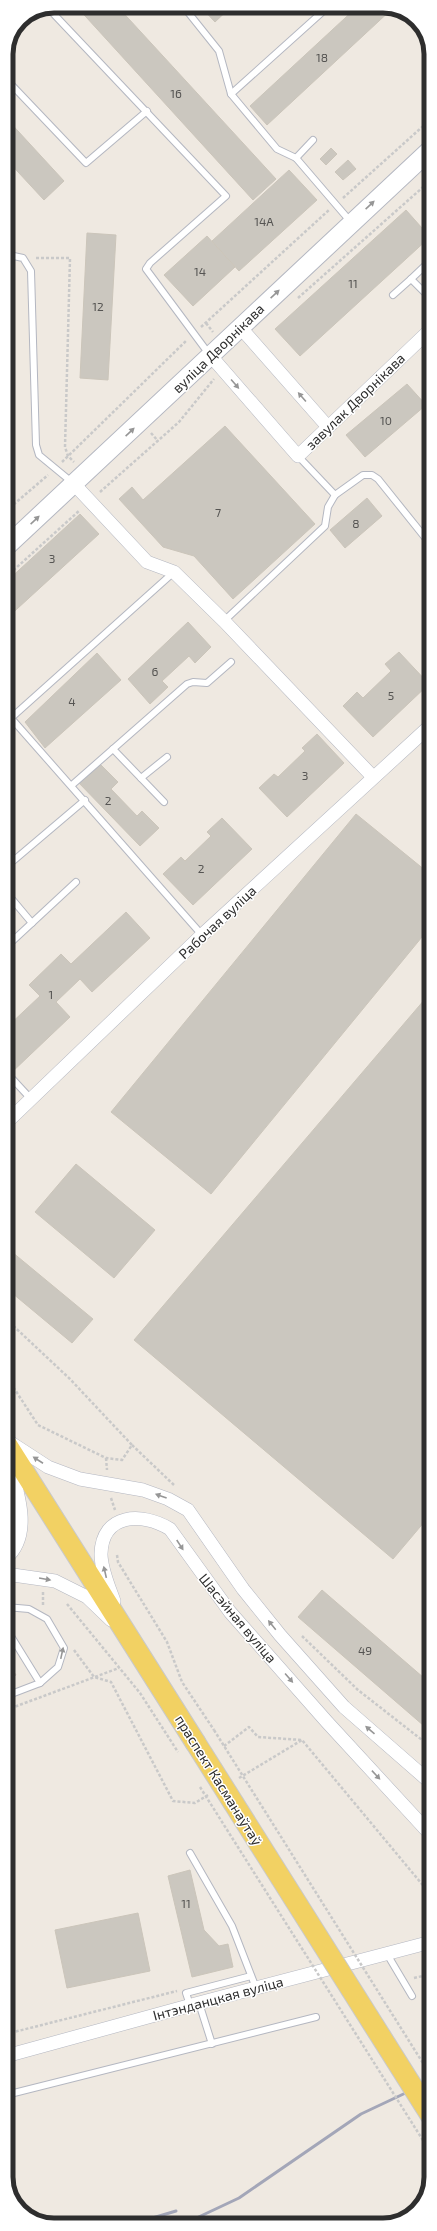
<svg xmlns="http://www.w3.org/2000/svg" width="437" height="2231" viewBox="0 0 437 2231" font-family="'Exo 2',sans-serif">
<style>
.building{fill:#cbc7bf;stroke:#cbc5ba}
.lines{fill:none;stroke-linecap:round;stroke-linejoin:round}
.lane-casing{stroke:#b4b7c1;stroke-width:8}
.street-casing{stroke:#b4b7c1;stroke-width:14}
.secondary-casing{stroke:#b4b7c1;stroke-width:20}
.primary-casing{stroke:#c9c9c9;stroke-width:22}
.path{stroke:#c9c9c9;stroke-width:2.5;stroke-dasharray:3 2;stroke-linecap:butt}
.lane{stroke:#fff;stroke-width:6}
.street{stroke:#fff;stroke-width:13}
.secondary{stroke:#fff;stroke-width:18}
.primary{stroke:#f2d163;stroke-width:20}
.rail{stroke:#a3a6b8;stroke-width:3}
.primary-bridge-casing{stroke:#c9c9c9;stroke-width:22;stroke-linecap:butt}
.path-bridge{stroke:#c9c9c9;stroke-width:2.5;stroke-dasharray:3 2;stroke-linecap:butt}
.primary-bridge{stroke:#f2d163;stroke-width:20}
.oneway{fill:#969696}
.labels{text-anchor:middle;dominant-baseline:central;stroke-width:3;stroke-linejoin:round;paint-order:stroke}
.number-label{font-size:12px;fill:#555452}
.street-label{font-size:14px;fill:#2e2e2e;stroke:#fff}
.rim{fill:none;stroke:#2e2e2e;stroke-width:5}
</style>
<rect width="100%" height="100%" fill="#efe9e1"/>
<g class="building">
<polygon points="76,6 117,6 276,179 253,200"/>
<polygon points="200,6 232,6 215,22"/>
<polygon points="358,6 389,6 393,8 267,125 250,106"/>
<polygon points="6,118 64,181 44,200 6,159"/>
<polygon points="331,148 337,154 326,165 320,159"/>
<polygon points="348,160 356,169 343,180 335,172"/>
<polygon points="289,170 317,200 239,271 212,241"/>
<polygon points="406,210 430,237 300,356 275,329"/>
<polygon points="87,233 116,235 108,380 80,378"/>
<polygon points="207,236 235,267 193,306 164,275"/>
<polygon points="6,307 13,307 8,476 6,476"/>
<polygon points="407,384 426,405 365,457 346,435"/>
<polygon points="225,426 315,524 233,599 194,556 163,547 119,499 132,487 143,500"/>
<polygon points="367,498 382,516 345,548 330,530"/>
<polygon points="80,514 99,534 6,619 6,582"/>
<polygon points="188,622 211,647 195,663 189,656 162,681 168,687 150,704 128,679"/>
<polygon points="399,652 429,684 373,737 343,706 357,692 363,698 391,671 385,664"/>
<polygon points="97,653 121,680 45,748 25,722"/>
<polygon points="317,734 344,763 287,817 259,788 274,774 278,777 305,751 302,748"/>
<polygon points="99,763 118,782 111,789 137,816 142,811 159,828 140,846 78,782"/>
<polygon points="356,814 431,875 431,926 211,1194 111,1112"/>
<polygon points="222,818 252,849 193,905 163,874 181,857 185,861 211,836 207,832"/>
<polygon points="126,912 150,938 92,992 80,979 56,1002 70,1017 10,1074 6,1070 6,1028 40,996 29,985 61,954 71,964"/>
<polygon points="431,992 431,1514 393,1559 134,1340"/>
<polygon points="76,1164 155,1230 114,1278 35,1212"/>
<polygon points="6,1247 93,1319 72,1343 6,1288"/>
<polygon points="322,1590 431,1684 431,1732 298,1617"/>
<polygon points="6,1660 16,1675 6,1681"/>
<polygon points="190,1870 204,1930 219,1946 228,1944 233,1967 192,1977 168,1876"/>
<polygon points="138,1913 150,1971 67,1988 55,1930"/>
</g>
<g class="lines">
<g class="lane-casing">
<g id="lane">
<polyline points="183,6 219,51 231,94 277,149 296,158 350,221"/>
<polyline points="48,8 226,196 150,263 146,269 209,354"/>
<polyline points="6,79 86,163 147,111"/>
<polyline points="231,94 329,6"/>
<polyline points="296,158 313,140"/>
<polyline points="9,255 23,258 31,271 36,445 39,455 73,483"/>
<polyline points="430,261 411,279 431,299"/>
<polyline points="393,295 411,279"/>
<polyline points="298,456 335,495 363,475 372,475 378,479 431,545"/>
<polyline points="174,572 11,718 202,935"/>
<polyline points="224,621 325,526 328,507 335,495"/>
<polyline points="113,749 164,802"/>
<polyline points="141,778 167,757"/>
<polyline points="72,785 187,684 193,682 207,683 231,662"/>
<polyline points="6,867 85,800"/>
<polyline points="6,892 32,923"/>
<polyline points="6,947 76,882"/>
<polyline points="6,1072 31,1099"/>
<polyline points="6,1607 29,1609 47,1619 64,1648 58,1667 40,1683"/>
<polyline points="6,1628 40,1683 6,1696"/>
<polyline points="190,1853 232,1926 256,1988"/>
<polyline points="387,1954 412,1996"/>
<polyline points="199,2003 212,2044"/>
<polyline points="190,2005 186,1993 251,1976"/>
<polyline points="6,2095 316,2017"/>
</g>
</g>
<g class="street-casing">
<g id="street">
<polyline points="240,327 328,427"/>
<polyline points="210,355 298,456 431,329"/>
<polyline points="74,484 147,562 174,572 224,621 373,777"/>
<polyline points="6,1123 202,935 431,725"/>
<polyline points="8,1441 48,1467 80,1479 143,1490 168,1499 188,1510 243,1589 280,1635 344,1707 431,1783"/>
<path d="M6 1558C35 1533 15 1485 7 1454"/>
<polyline points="6,1574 55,1581 87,1597 111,1620"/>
<path d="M114 1601C109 1587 101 1569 101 1554 102 1513 142 1512 170 1529L230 1612 327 1722 431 1835"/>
<polyline points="6,2056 199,2003 431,1942"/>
</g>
</g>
<g class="secondary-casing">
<polyline id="secondary" points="6,547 431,149"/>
</g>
<g class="primary-casing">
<polyline id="primary" points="6,1443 195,1742"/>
</g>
<g class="path">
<polyline points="343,198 431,119"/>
<polyline points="36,258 70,258 65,447 68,456 74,462"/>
<polyline points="298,298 431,180"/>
<polyline points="206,323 213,332"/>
<polyline points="201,327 329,210"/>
<polyline points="151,433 158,441"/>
<polyline points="62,462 187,340"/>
<polyline points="100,492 179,422 214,379"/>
<polyline points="6,511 48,475"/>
<polyline points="6,577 80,510"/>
<polyline points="6,1319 70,1379 132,1445 122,1460 106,1458 38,1425 6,1376"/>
<polyline points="132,1445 175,1486"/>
<polyline points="106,1458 107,1470"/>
<polyline points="111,1498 115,1510"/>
<polyline points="117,1555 118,1562 167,1642 182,1682 214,1730"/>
<polyline points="43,1592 43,1605"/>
<polyline points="67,1604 140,1693 178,1752"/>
<polyline points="302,1636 358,1690 431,1747"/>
<polyline points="74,1650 94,1677 111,1682 173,1801 195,1803 208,1795"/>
<polyline points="6,1710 119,1668"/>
<polyline points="224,1746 249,1727 258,1737 302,1740 431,1895"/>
<polyline points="239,1778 302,1740"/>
<polyline points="414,1978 431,1974"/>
<polyline points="6,2034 177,1991"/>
</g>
<use href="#lane" class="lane"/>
<use href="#street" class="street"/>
<use href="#secondary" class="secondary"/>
<use href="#primary" class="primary"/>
<g class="rail">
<polyline points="188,2222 239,2198 361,2114 431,2081"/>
<polyline points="129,2225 176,2211"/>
</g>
<g class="primary-bridge-casing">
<polyline id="primary-bridge" points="195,1742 431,2116"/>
</g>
<g class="path-bridge">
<polyline points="214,1730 431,2076"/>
<polyline points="200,1787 431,2153"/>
</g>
<use href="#primary-bridge" class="primary-bridge"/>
</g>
<defs><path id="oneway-solid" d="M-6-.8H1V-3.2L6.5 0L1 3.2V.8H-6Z"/></defs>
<g class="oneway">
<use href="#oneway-solid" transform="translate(370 205) rotate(-43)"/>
<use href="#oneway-solid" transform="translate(275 294) rotate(-43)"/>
<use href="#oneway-solid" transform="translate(235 384) rotate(49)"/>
<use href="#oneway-solid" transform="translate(302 397) rotate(-131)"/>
<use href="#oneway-solid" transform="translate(130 432) rotate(-43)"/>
<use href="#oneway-solid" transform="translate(35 520) rotate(-43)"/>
<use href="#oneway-solid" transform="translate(38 1460) rotate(-147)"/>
<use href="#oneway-solid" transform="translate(161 1496) rotate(-160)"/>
<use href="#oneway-solid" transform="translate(180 1545) rotate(57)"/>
<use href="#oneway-solid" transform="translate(105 1572) rotate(-103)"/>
<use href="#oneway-solid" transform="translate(45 1579) rotate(10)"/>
<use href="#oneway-solid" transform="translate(272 1625) rotate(-129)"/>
<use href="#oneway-solid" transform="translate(62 1653) rotate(-78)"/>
<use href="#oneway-solid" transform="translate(289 1678) rotate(49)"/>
<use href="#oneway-solid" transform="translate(370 1730) rotate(-139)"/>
<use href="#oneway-solid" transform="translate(376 1775) rotate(47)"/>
</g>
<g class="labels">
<g class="number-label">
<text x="322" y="57">18</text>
<text x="176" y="93">16</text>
<text x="264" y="221">14А</text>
<text x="200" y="271">14</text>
<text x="353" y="283">11</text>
<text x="98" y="306">12</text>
<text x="386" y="420">10</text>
<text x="218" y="512">7</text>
<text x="356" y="523">8</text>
<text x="52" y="558">3</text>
<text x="155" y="671">6</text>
<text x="391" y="695">5</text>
<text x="72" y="701">4</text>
<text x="305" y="775">3</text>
<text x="108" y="800">2</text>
<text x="201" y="868">2</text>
<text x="51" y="994">1</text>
<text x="365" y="1650">49</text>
<text x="186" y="1903">11</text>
</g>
<g class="street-label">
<text transform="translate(218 348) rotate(-44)">вуліца Дворнікава</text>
<text transform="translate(355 401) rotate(-44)">завулак Дворнікава</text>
<text transform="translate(217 922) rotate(-43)">Рабочая вуліца</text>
<text transform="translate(238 1618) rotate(50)">Шасэйная вуліца</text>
<text transform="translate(219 1780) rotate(58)">праспект Касманаўтаў</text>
<text transform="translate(218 1998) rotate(-15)">Інтэнданцкая вуліца</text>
</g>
</g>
<path d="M0 0H437V2231H0ZM54 13H383A41 41 0 0 1 424 54V2177A41 41 0 0 1 383 2218H54A41 41 0 0 1 13 2177V54A41 41 0 0 1 54 13Z" fill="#fff" fill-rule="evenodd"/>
<path class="rim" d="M54 13H383A41 41 0 0 1 424 54V2177A41 41 0 0 1 383 2218H54A41 41 0 0 1 13 2177V54A41 41 0 0 1 54 13Z"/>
</svg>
